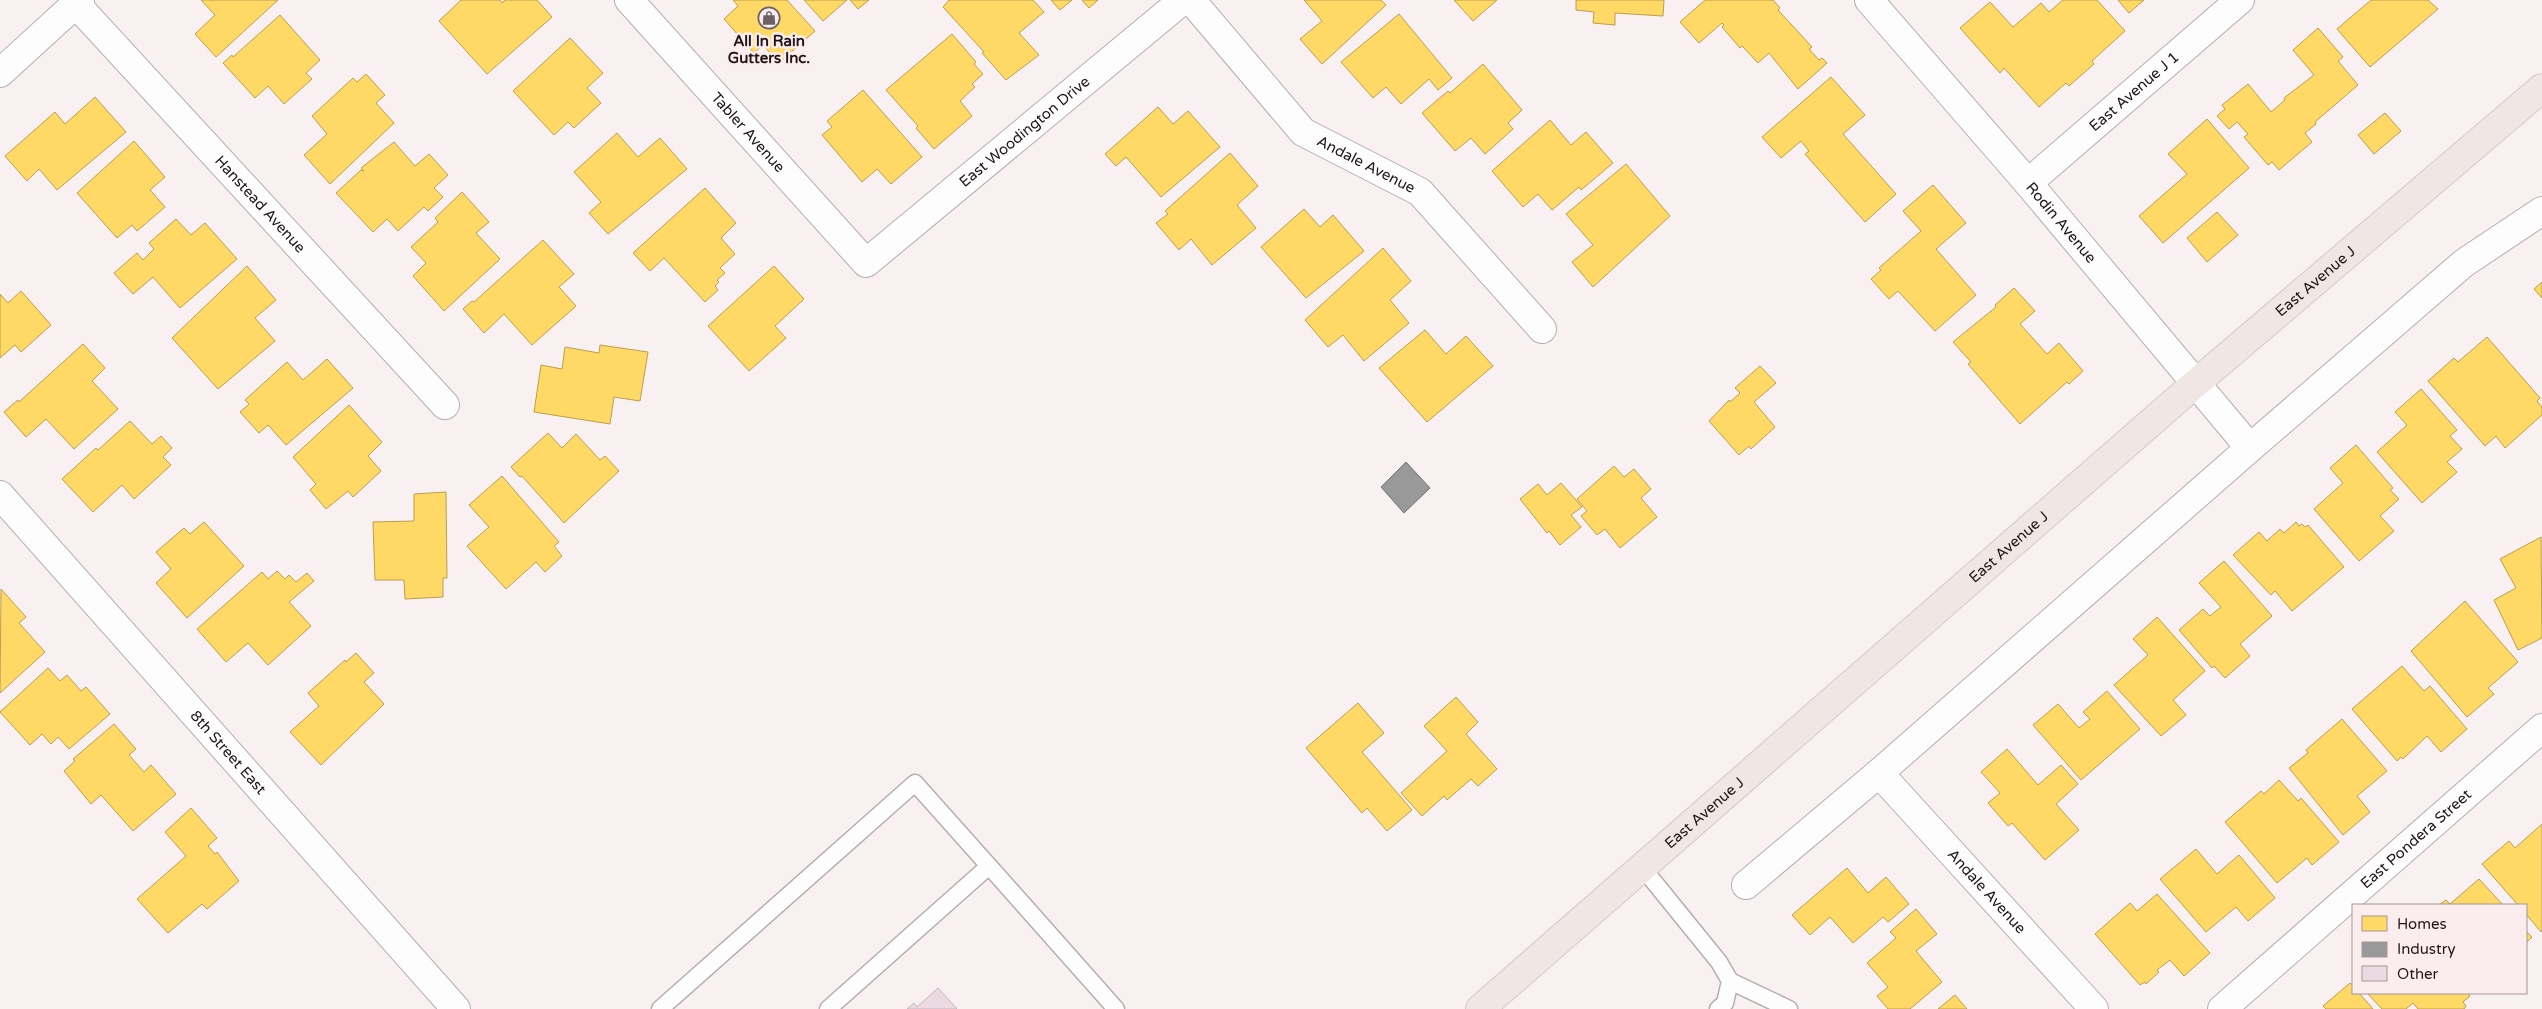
<svg xmlns="http://www.w3.org/2000/svg" width="2542" height="1009" viewBox="0 0 2542 1009" font-family="'Varela Round',sans-serif">
<style>
.homes{fill:#ffd966;stroke:#bc9e4e}
.industry{fill:#999;stroke:#757272}
.building{fill:#ecdae3;stroke:#c0b7bb}
.lines{fill:none;stroke-linecap:round;stroke-linejoin:round}
.service-casing{stroke:#b7adae;stroke-width:19}
.minor-casing{stroke:#b7adae;stroke-width:30}
.primary-casing{stroke:#d0cbcc;stroke-width:30}
.service{stroke:#fefdfd;stroke-width:16}
.minor{stroke:#fefdfd;stroke-width:28}
.primary{stroke:#f0e6e3;stroke-width:28}
.labels{text-anchor:middle;dominant-baseline:central;stroke-width:5;stroke-linejoin:round;paint-order:stroke}
.poi-label{font-size:15px;font-weight:bold;fill:#211617;stroke:#fbedee}
.street-label{font-size:15px;fill:#211617;stroke:#fbedee}
</style>
<rect width="100%" height="100%" fill="#f8f0f1"/>
<g class="homes">
<polygon points="201,0 278,0 216,57 195,34 215,15"/>
<polygon points="461,0 500,0 502,3 505,0 537,0 552,17 487,74 439,21"/>
<polygon points="733,0 787,0 815,31 779,63 763,45 754,53 724,19 738,6"/>
<polygon points="804,0 847,0 823,21"/>
<polygon points="850,0 869,0 858,9"/>
<polygon points="949,0 1033,0 1044,12 1019,33 1039,55 1006,80 982,53 984,52 943,7"/>
<polygon points="1051,0 1072,0 1060,10"/>
<polygon points="1082,0 1098,0 1089,8"/>
<polygon points="1304,0 1381,0 1386,5 1322,64 1300,39 1322,21"/>
<polygon points="1454,0 1497,0 1473,21"/>
<polygon points="1576,0 1664,0 1663,16 1615,13 1615,25 1593,23 1594,12 1576,10"/>
<polygon points="1705,0 1773,0 1780,8 1778,10 1812,47 1809,49 1819,60 1822,58 1827,63 1798,89 1769,53 1758,63 1742,46 1740,48 1722,27 1724,25 1722,23 1699,43 1680,22"/>
<polygon points="2063,0 2097,0 2125,31 2092,61 2094,64 2069,86 2066,83 2039,107 2004,68 2000,73 1960,28 1990,2 2013,27 2041,3 2049,12"/>
<polygon points="2118,0 2144,0 2129,13"/>
<polygon points="2371,0 2428,0 2438,9 2370,67 2337,29"/>
<polygon points="1399,14 1452,78 1438,90 1429,79 1401,104 1386,87 1373,98 1341,62"/>
<polygon points="280,15 320,60 306,73 312,79 284,104 268,86 255,98 223,63 232,55 233,57"/>
<polygon points="2318,28 2343,57 2338,61 2358,85 2315,122 2316,124 2305,133 2312,142 2279,170 2272,162 2268,165 2244,137 2248,134 2237,122 2229,129 2217,116 2225,109 2222,105 2248,84 2271,112 2285,100 2284,98 2314,75 2293,50"/>
<polygon points="952,34 976,62 974,64 983,74 972,84 975,87 960,101 972,116 934,149 916,128 918,126 886,90"/>
<polygon points="570,38 603,73 587,88 601,103 574,128 568,122 554,135 513,91"/>
<polygon points="1483,64 1522,110 1508,123 1513,129 1485,154 1471,138 1455,151 1422,113 1448,91 1450,93"/>
<polygon points="366,74 385,95 376,103 394,123 330,184 304,155 327,134 312,116 353,78 357,82"/>
<polygon points="1831,77 1865,115 1843,134 1896,194 1865,222 1805,154 1809,151 1801,141 1781,158 1762,137"/>
<polygon points="863,90 922,157 891,184 877,169 862,182 822,135 832,127 827,121"/>
<polygon points="95,97 126,132 57,190 39,169 27,181 5,156 55,112 65,124"/>
<polygon points="1158,107 1173,124 1188,111 1220,147 1161,197 1126,157 1116,166 1105,154"/>
<polygon points="2385,113 2401,131 2374,154 2358,135"/>
<polygon points="2207,119 2249,168 2163,243 2139,216 2187,174 2168,154"/>
<polygon points="1550,120 1571,145 1586,132 1613,163 1581,190 1579,187 1552,210 1538,194 1523,207 1492,171"/>
<polygon points="617,133 638,157 660,138 687,169 608,234 589,213 601,202 574,172"/>
<polygon points="134,141 165,177 150,190 165,207 137,231 132,225 117,238 77,193"/>
<polygon points="394,142 415,166 429,154 448,175 434,188 443,197 428,211 424,207 398,231 387,219 373,232 336,193 361,170 364,171 361,168"/>
<polygon points="1230,153 1258,186 1237,205 1256,228 1212,265 1191,239 1179,250 1156,223 1168,214 1165,211"/>
<polygon points="1626,164 1670,216 1593,287 1572,262 1593,245 1566,214"/>
<polygon points="1933,185 1966,223 1936,249 1976,295 1935,331 1898,291 1889,299 1871,279 1881,270 1879,268 1921,231 1903,211"/>
<polygon points="705,188 736,223 721,238 735,254 720,268 725,273 717,280 719,282 715,286 718,290 705,302 664,258 650,271 633,253"/>
<polygon points="462,192 489,222 476,233 500,259 444,311 413,276 426,263 411,247 438,222 435,218"/>
<polygon points="1304,209 1320,227 1333,215 1364,251 1306,298 1261,247"/>
<polygon points="2217,212 2238,235 2207,262 2187,238"/>
<polygon points="176,219 191,235 205,223 237,259 180,308 153,277 133,294 114,273 137,253 143,260 154,249 149,243"/>
<polygon points="543,240 574,274 559,287 576,306 532,345 504,314 484,333 463,309 472,301 474,302"/>
<polygon points="1383,248 1411,281 1390,300 1409,323 1364,361 1343,335 1328,347 1305,320"/>
<polygon points="247,266 276,300 255,318 275,341 218,389 172,338"/>
<polygon points="774,266 804,299 775,326 786,338 749,371 708,326"/>
<polygon points="2542,282 2542,298 2534,289"/>
<polygon points="2014,288 2035,311 2020,324 2047,354 2059,343 2083,371 2069,384 2067,382 2020,424 1968,364 1971,362 1953,342 1996,307 1995,305"/>
<polygon points="21,291 51,325 21,352 15,345 0,358 0,294 8,303"/>
<polygon points="1425,330 1446,354 1466,336 1493,366 1427,422 1379,368"/>
<polygon points="2487,337 2540,398 2537,401 2542,407 2542,415 2505,448 2496,436 2485,446 2428,381 2454,358 2458,362"/>
<polygon points="83,344 105,368 92,381 118,409 74,449 46,419 26,437 4,412 18,400 19,402"/>
<polygon points="600,345 648,352 640,401 614,397 610,424 534,412 541,365 562,369 565,347 599,353"/>
<polygon points="327,359 353,388 286,445 268,425 259,433 240,412 249,404 245,400 287,362 303,380"/>
<polygon points="1760,366 1776,383 1754,402 1775,427 1751,449 1749,446 1739,455 1709,421 1729,400 1730,402 1740,393 1735,388"/>
<polygon points="2421,389 2457,430 2450,436 2462,449 2447,462 2457,472 2422,503 2377,452 2407,425 2395,412"/>
<polygon points="349,405 382,442 368,456 381,471 353,497 348,491 326,509 310,490 316,484 293,457"/>
<polygon points="130,421 152,444 161,436 172,448 163,457 171,465 134,499 122,485 93,512 62,479 96,448 98,450"/>
<polygon points="548,433 562,448 576,434 600,460 605,456 619,471 564,523 522,476 520,477 511,467"/>
<polygon points="2356,445 2393,488 2390,490 2399,499 2380,516 2394,531 2359,561 2314,509 2343,483 2330,468"/>
<polygon points="1614,466 1624,477 1634,469 1651,489 1641,498 1657,517 1620,548 1605,529 1597,535 1581,516 1587,511 1577,499"/>
<polygon points="502,476 559,542 554,546 562,556 545,572 536,562 506,589 467,546 489,527 469,505"/>
<polygon points="1561,483 1582,507 1571,515 1581,527 1560,545 1549,531 1547,533 1520,499 1538,484 1547,495"/>
<polygon points="446,492 447,578 443,578 443,597 405,599 404,580 375,580 373,522 414,521 414,494"/>
<polygon points="204,522 244,566 187,618 156,583 171,569 156,552 184,528 190,534"/>
<polygon points="2296,522 2299,526 2302,524 2305,527 2308,525 2344,567 2292,611 2275,591 2271,595 2233,555 2259,532 2267,541 2280,529 2284,533"/>
<polygon points="2541,537 2542,638 2518,650 2494,600 2516,588 2500,559"/>
<polygon points="2224,561 2272,616 2240,644 2250,656 2225,678 2214,666 2212,668 2179,630 2203,609 2210,616 2221,607 2199,583"/>
<polygon points="277,571 285,579 289,575 296,582 307,573 314,581 289,602 311,626 268,665 248,643 226,662 197,629 262,572 268,579"/>
<polygon points="1,589 26,617 19,623 45,652 0,693"/>
<polygon points="2465,601 2518,662 2488,688 2494,694 2467,717 2411,651"/>
<polygon points="2157,617 2205,671 2173,700 2186,715 2161,736 2114,685 2148,655 2133,639"/>
<polygon points="356,653 374,673 364,682 384,704 321,765 290,732 319,706 308,693 345,660 346,662"/>
<polygon points="2402,666 2424,691 2430,686 2467,729 2441,752 2427,736 2403,759 2401,757 2397,761 2352,709"/>
<polygon points="48,668 60,681 67,675 81,691 86,687 110,714 69,749 58,737 51,744 42,734 30,745 0,712"/>
<polygon points="2107,691 2140,729 2081,780 2033,725 2058,704 2079,728 2090,719 2083,712"/>
<polygon points="1456,697 1478,722 1466,734 1497,769 1478,786 1471,779 1447,800 1444,796 1422,816 1401,793 1447,751 1424,726"/>
<polygon points="1358,703 1384,733 1362,752 1412,810 1387,831 1367,808 1362,813 1306,748"/>
<polygon points="2342,719 2387,771 2357,796 2370,812 2343,835 2289,768 2308,753 2306,750"/>
<polygon points="114,724 136,749 129,755 144,772 151,765 176,794 133,831 101,795 91,804 64,771 75,761 73,759"/>
<polygon points="2007,749 2038,785 2061,765 2078,784 2056,804 2079,830 2045,860 2012,823 2008,826 1988,803 2000,793 1981,772"/>
<polygon points="2279,780 2298,801 2301,798 2339,842 2312,865 2307,858 2277,883 2225,822 2261,791 2264,794"/>
<polygon points="191,808 217,838 208,846 215,854 217,852 239,881 207,909 202,904 168,933 137,899 186,856 165,832"/>
<polygon points="2542,824 2542,930 2541,932 2526,914 2526,905 2518,905 2482,864 2509,841 2515,848"/>
<polygon points="2196,849 2217,874 2239,855 2275,898 2248,921 2236,907 2206,932 2160,879"/>
<polygon points="1847,868 1868,893 1886,877 1909,904 1888,922 1883,917 1853,943 1830,917 1810,935 1792,915"/>
<polygon points="2479,879 2503,905 2439,905 2446,900 2450,904"/>
<polygon points="2157,894 2210,953 2184,976 2170,960 2157,970 2159,972 2146,984 2145,982 2140,985 2095,934 2130,903 2137,911"/>
<polygon points="1916,909 1937,934 1916,951 1942,982 1910,1009 1888,1009 1877,996 1888,987 1867,963 1896,938 1890,932"/>
<polygon points="2526,931 2532,937 2526,943"/>
<polygon points="2350,983 2353,986 2353,993 2359,993 2373,1009 2326,1009 2323,1006"/>
<polygon points="2367,993 2467,993 2470,996 2463,1002 2466,1006 2464,1009 2418,1009 2413,1003 2406,1009 2382,1009"/>
<polygon points="1955,995 1967,1009 1938,1009"/>
</g>
<polygon class="industry" points="1406,462 1430,488 1404,513 1381,487"/>
<polygon class="building" points="938,988 957,1009 907,1009 914,1003 917,1007"/>
<g class="lines">
<g class="service-casing">
<g id="service">
<polyline points="1642,867 1719,962 1730,981 1725,1003 1718,1009"/>
<polyline points="1730,981 1789,1009"/>
<polyline points="660,1009 915,783 989,866"/>
<polyline points="828,1009 989,866 1116,1009"/>
</g>
</g>
<g class="minor-casing">
<g id="minor">
<path id="s1" d="M629 0 866 263 1183 0"/>
<path id="s2" d="M1191 0 1303 132 1420 192 1542 329"/>
<path id="s3" d="M1869 0 2028 183 2250 448"/>
<path id="s4" d="M76 4 445 405"/>
<polyline points="0,73 80,0"/>
<path id="s5" d="M2028 183 2240 0"/>
<path id="s6" d="M0 495 456 1009"/>
<path id="s7" d="M1879 773 2094 1009"/>
<polyline points="1746,885 1879,773 2250,448 2464,263 2542,211"/>
<path id="s8" d="M2222 1009 2542 728"/>
</g>
</g>
<g class="primary-casing">
<g id="primary">
<path id="s9" d="M1480 1009 2196 383 2542 88"/>
</g>
</g>
<use href="#service" class="service"/>
<use href="#minor" class="minor"/>
<use href="#primary" class="primary"/>
</g>
<defs>
<g id="shop-ring" transform="scale(1.125)"><circle r="9.5" fill="#fbedee" stroke="#6c6263" stroke-width="1.5"/><path d="M-5-2.5h2.3a2.7 3.5 0 0 1 5.4 0H5L5.5 6h-11ZM-1.5-2.5h3a1.5 2.3 0 0 0-3 0Z" fill="#6c6263"/></g>
</defs>
<g fill-rule="evenodd">
<use href="#shop-ring" x="769" y="18"/>
</g>
<g class="labels">
<g class="poi-label">
<text x="769" y="41">All In Rain<tspan x="769" dy="17">Gutters Inc.</tspan></text>
</g>
<g class="street-label">
<text stroke="none"><textPath href="#s5" startOffset="140">East Avenue J 1</textPath></text>
<text stroke="none"><textPath href="#s1" startOffset="178">Tabler Avenue</textPath></text>
<text stroke="none"><textPath href="#s1" startOffset="560">East Woodington Drive</textPath></text>
<text stroke="none"><textPath href="#s2" startOffset="244">Andale Avenue</textPath></text>
<text stroke="none"><textPath href="#s4" startOffset="272">Hanstead Avenue</textPath></text>
<text stroke="none"><textPath href="#s3" startOffset="294">Rodin Avenue</textPath></text>
<text stroke="none"><textPath href="#s9" startOffset="1108">East Avenue J</textPath></text>
<text stroke="none"><textPath href="#s9" startOffset="702">East Avenue J</textPath></text>
<text stroke="none"><textPath href="#s6" startOffset="344">8th Street East</textPath></text>
<text stroke="none"><textPath href="#s9" startOffset="298">East Avenue J</textPath></text>
<text stroke="none"><textPath href="#s8" startOffset="258">East Pondera Street</textPath></text>
<text stroke="none"><textPath href="#s7" startOffset="160">Andale Avenue</textPath></text>
</g>
</g>
<rect x="2352" y="904" width="175" height="90" fill="#fbedee" stroke="#a49798"/>
<rect x="2362" y="916" width="25" height="15" fill="#ffd966" stroke="#a49798"/>
<text x="2397" y="929" font-size="15" fill="#211617">Homes</text>
<rect x="2362" y="942" width="25" height="15" fill="#999999" stroke="#a49798"/>
<text x="2397" y="954" font-size="15" fill="#211617">Industry</text>
<rect x="2362" y="966" width="25" height="15" fill="#ecdae3" stroke="#a49798"/>
<text x="2397" y="979" font-size="15" fill="#211617">Other</text>
</svg>
